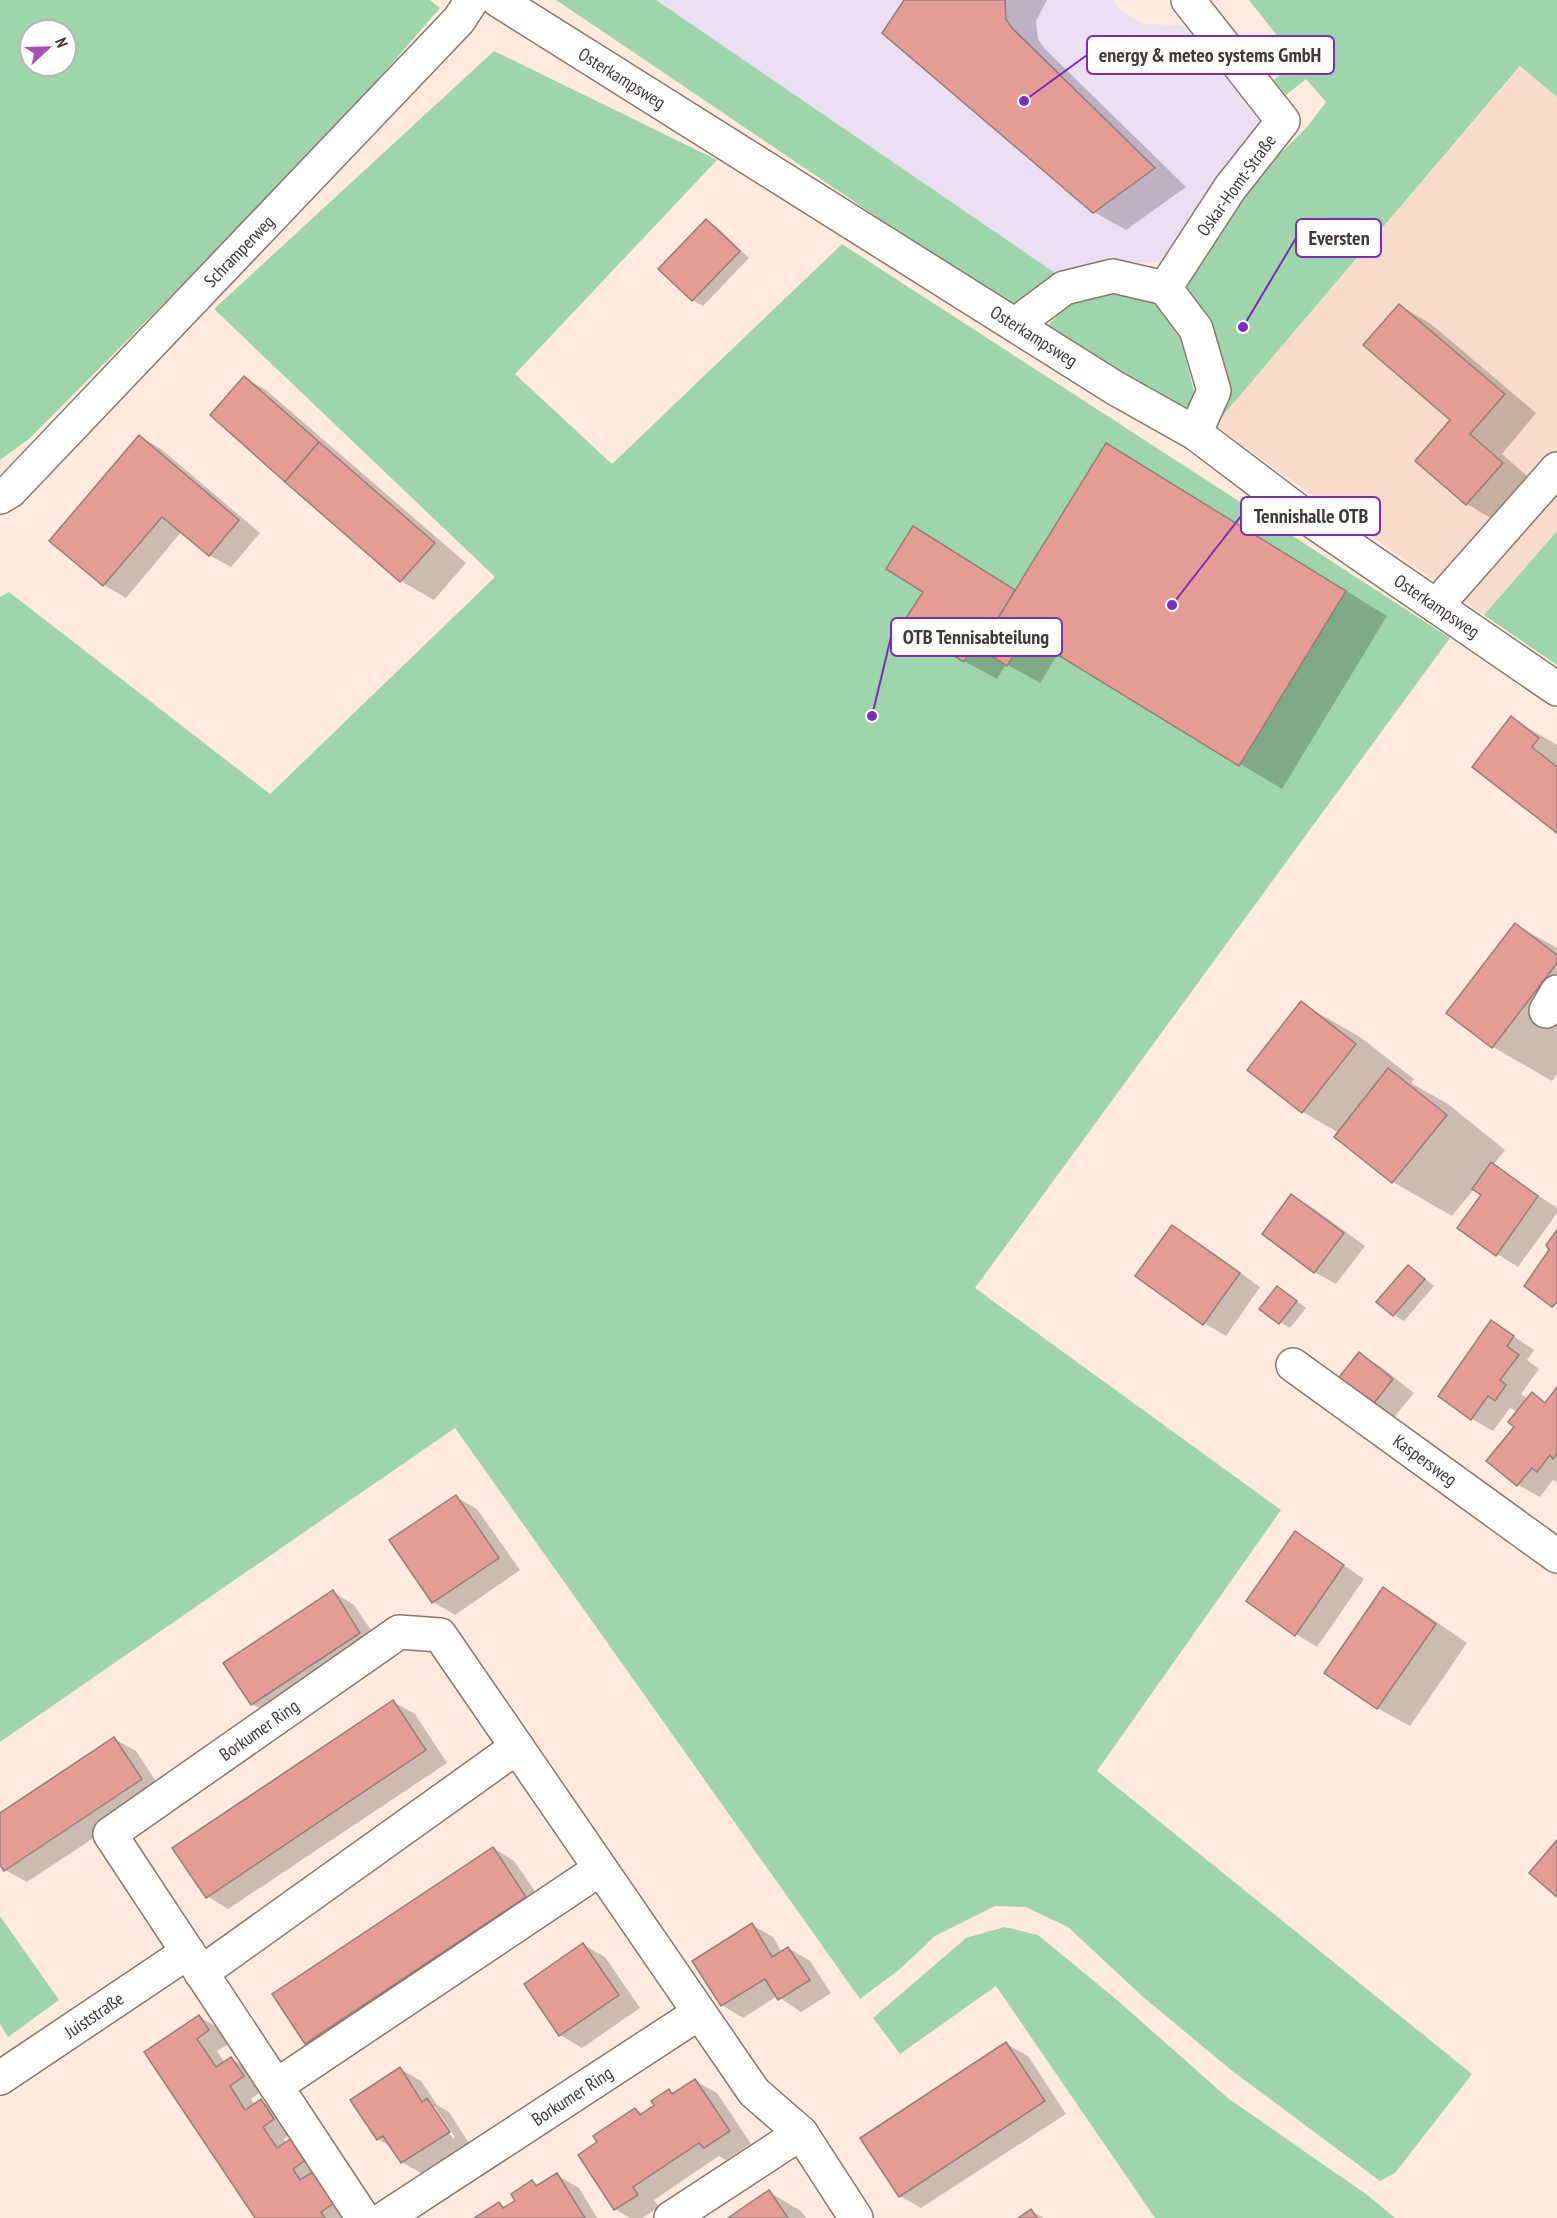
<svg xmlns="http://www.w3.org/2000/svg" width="1557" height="2218" viewBox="0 0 1557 2218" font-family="'PT Sans Narrow',sans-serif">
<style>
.commercial{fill:#ebdff3}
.built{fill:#f8dccb}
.green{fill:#9fd5aa;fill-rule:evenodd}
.shadow{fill:#0003;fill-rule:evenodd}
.building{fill:#e49c95;stroke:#947e7b;stroke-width:1.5}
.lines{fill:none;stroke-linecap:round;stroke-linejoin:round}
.minor-casing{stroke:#8a776c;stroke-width:36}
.minor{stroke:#fff;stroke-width:33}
.labels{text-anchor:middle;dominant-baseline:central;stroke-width:4.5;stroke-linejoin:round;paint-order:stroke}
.street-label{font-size:18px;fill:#423934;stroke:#fff}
.leader{fill:none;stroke:#7b2cbf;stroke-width:2}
.callout-dot{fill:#7b2cbf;stroke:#fff;stroke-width:2}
.callout{fill:#fff;stroke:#7b2cbf;stroke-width:2}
.callout-label{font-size:20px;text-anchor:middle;font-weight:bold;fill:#423934}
</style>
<rect width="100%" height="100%" fill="#ffeadd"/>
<polygon class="commercial" points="656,0 1114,0 1118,8 1143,24 1178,25 1192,29 1259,110 1259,130 1167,262 1115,264 1061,277"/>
<polygon class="built" points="1521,66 1557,97 1557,531 1484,615 1214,426"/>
<g class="green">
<path d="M0 0H430L440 8 323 143 29 439 0 460ZM30 30H66V66H30Z"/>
<polygon points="556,0 656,0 1061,277 1019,313"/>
<polygon points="1249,0 1557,0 1557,97 1520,66 1214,426 1179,279 1242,192 1307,127 1326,102 1306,79 1286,95 1274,80 1297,61"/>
<polygon points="494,51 717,160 515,374 612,464 842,244 1450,638 975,1288 1281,1510 1097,1771 1472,2074 1395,2173 1380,2181 1231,2070 1142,1996 1068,1927 1026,1907 995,1906 935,1936 900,1969 860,1999 455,1428 0,1742 0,597 9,592 270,794 495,577 214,309"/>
<polygon points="1113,290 1163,305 1179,333 1194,391 1185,416 1048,325 1071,302"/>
<polygon points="1557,531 1557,665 1484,615"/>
<polygon points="0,1916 59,2000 8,2037 0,2024"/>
<polygon points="1004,1927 1038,1935 1117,2000 1229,2099 1366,2194 1395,2218 1155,2218 996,1986 900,2054 873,2018 966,1938"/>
</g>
<g class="shadow">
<polygon points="906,0 1047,0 1036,21 1038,39 1044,48 1186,187 1126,230 1094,212"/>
<polygon points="706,221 717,227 749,258 703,306 692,300"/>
<polygon points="1399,305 1431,324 1536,413 1502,454 1534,482 1499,523 1467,504 1452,420"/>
<polygon points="244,378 266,390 466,563 434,600 401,581 212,415"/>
<polygon points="139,436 161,449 260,533 231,567 209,555 182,531 126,598 104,585 51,540"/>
<polygon points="1148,469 1387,616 1282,789 1058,654 1040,683 1006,664 997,679 964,661 925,591 914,528 1017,591"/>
<polygon points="1511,718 1557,745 1557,831"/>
<polygon points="1516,925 1557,948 1557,1074 1552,1081 1493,1047"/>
<polygon points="1301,1003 1360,1037 1414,1079 1411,1083 1448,1104 1505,1150 1493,1165 1557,1208 1557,1213 1518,1267 1497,1254 1483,1195 1474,1189 1452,1216 1393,1182 1336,1136 1339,1133 1303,1112 1249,1070"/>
<polygon points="1292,1196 1313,1208 1365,1246 1336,1284 1314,1272"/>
<polygon points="1172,1227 1194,1239 1260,1287 1226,1336 1204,1323"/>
<polygon points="1409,1266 1434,1286 1404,1321 1394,1315"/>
<polygon points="1278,1288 1306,1308 1290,1328 1280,1322"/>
<polygon points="1492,1322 1534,1350 1527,1360 1539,1369 1521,1394 1528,1399 1532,1394 1547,1403 1557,1390 1557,1482 1553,1480 1540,1497 1518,1485 1516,1426 1518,1412 1510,1408 1493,1431 1472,1419"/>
<polygon points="1359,1354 1380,1366 1414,1393 1389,1423 1368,1411"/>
<polygon points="456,1497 477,1509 520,1570 455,1615 433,1602 392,1541"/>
<polygon points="1295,1533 1364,1579 1317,1647 1296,1634"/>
<polygon points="1384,1589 1416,1608 1467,1643 1410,1726 1377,1708"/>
<polygon points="333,1592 354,1605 381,1645 273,1716 252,1704"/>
<polygon points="393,1702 415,1714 447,1763 228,1909 207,1896"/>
<polygon points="114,1739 136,1751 163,1792 27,1882 5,1870 0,1862 0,1815"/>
<polygon points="493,1848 514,1861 547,1909 328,2056 306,2043 274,1995"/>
<polygon points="752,1925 773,1937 782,1952 788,1948 810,1961 831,1993 801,2012 777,1996 743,2018 722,2005"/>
<polygon points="584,1945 605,1957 640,2008 582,2048 560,2035 526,1984"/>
<polygon points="199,2017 221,2029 230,2043 217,2051 225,2063 232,2059 253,2071 265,2089 251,2099 255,2105 261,2101 283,2114 295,2132 284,2139 286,2143 327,2173 351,2218 257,2218 146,2052"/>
<polygon points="1006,2044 1028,2056 1066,2114 921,2208 900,2196"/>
<path d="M400 2069 421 2081 437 2105 449 2112 470 2145 424 2175 402 2162 393 2148 378 2139ZM432 2107H435L455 2137 453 2139Z"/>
<polygon points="695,2081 717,2093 751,2144 726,2160 719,2156 654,2200 659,2207 642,2218 630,2218 615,2209 600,2142 635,2109 644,2114 657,2106 669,2091 675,2094"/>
<polygon points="557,2175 579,2188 597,2218 476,2218 499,2204 506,2208 517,2202 532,2182 540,2186"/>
<polygon points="769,2192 801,2211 806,2218 730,2218"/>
<polygon points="1031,2211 1044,2218 1021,2218"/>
</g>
<g class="building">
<polygon points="904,0 1005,0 1006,19 1012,28 1155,168 1093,213 882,33"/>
<polygon points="706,219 740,251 692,301 658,269"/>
<polygon points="1399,304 1505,394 1470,434 1503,463 1466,505 1415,461 1450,420 1363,345"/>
<polygon points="244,376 319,442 285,482 210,415"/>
<polygon points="139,435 239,520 209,556 162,517 103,586 49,541"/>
<polygon points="319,442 435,543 400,582 285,482"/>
<polygon points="1106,443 1346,591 1239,766 998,618"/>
<polygon points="913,526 1015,590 998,618 1026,635 1007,666 974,645 964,662 902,624 923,592 886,569"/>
<polygon points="1511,716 1539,738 1532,747 1557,767 1557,833 1472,767"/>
<polygon points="1515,923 1557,955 1557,963 1492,1048 1446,1013"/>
<polygon points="1301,1001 1356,1044 1302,1113 1247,1070"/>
<polygon points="1388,1068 1447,1115 1392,1183 1334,1137"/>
<polygon points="1491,1162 1538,1196 1496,1256 1457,1228 1481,1195 1472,1189"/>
<polygon points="1291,1194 1344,1233 1314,1273 1262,1234"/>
<polygon points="1172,1225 1240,1273 1203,1325 1135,1276"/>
<polygon points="1557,1230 1557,1302 1552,1307 1524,1286 1549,1250 1546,1245"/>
<polygon points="1408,1265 1425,1279 1393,1316 1376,1302"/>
<polygon points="1277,1286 1297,1301 1279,1324 1259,1309"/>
<polygon points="1491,1320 1514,1336 1507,1346 1519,1355 1500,1380 1506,1385 1495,1401 1488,1396 1471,1420 1438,1396"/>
<polygon points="1359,1352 1393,1379 1367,1412 1333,1385"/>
<polygon points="1557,1387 1557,1454 1553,1459 1550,1455 1537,1472 1532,1468 1517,1486 1486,1461 1514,1427 1508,1422 1532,1392 1545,1403"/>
<polygon points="456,1495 499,1558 432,1603 389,1540"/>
<polygon points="1295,1531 1344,1565 1295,1636 1246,1601"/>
<polygon points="1383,1587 1436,1624 1377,1709 1324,1673"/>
<polygon points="333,1590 360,1633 251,1705 223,1663"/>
<polygon points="393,1700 426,1750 206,1898 172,1848"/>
<polygon points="114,1737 142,1779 4,1871 0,1865 0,1813"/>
<polygon points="1557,1840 1557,1897 1529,1873"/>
<polygon points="493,1847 526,1897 305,2044 272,1994"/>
<polygon points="752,1923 772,1957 788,1947 810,1980 778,2000 765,1979 721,2006 692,1961"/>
<polygon points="583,1943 619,1995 559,2036 524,1984"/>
<polygon points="199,2015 209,2030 197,2039 216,2067 231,2057 244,2076 230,2086 245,2110 261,2099 274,2119 263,2127 277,2148 292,2138 306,2160 293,2169 300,2180 316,2170 337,2201 321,2212 325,2218 255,2218 144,2052"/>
<polygon points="1006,2042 1045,2101 899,2197 860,2138"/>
<polygon points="400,2067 422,2102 427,2098 450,2132 401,2163 383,2136 377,2140 350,2100"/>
<polygon points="695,2079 730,2131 704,2148 699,2143 633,2187 638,2195 614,2210 578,2155 597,2142 593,2136 635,2108 640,2115 654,2105 651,2101 669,2089 672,2094"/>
<polygon points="557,2173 585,2218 474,2218 499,2202 503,2208 515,2201 511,2194 532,2180 536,2186"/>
<polygon points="769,2190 788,2218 728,2218 748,2204"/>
<polygon points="1031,2209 1037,2218 1018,2218 1021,2216"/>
</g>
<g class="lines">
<g class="minor-casing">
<g id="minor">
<polyline points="498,0 1115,388 1195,433 1302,514 1557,689"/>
<polyline points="1165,288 1230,188 1283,121 1188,0"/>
<polyline points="1016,324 1064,288 1113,276 1165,288 1196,329 1214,391 1195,433"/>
<polyline points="0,497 10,491 459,20 472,0"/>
<polyline points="1436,606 1557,469"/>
<polyline points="1546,1011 1557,992"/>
<polyline points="1293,1365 1557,1556"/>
<polyline points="201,1973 517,1747"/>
<polyline points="0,2078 188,1952"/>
<polyline points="276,2086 600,1869"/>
<polyline points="363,2218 110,1834 399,1632 440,1635 754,2092 801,2133 856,2218"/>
<polyline points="385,2218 699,2013"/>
<polyline points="671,2218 801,2133"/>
</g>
</g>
<use href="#minor" class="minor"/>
</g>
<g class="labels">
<g class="street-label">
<text transform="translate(622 78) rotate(32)">Osterkampsweg</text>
<text transform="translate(1236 185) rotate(-54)">Oskar-Homt-Straße</text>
<text transform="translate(239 251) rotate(-46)">Schramperweg</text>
<text transform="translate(1034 336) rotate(32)">Osterkampsweg</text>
<text transform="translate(1437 606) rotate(34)">Osterkampsweg</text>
<text transform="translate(1425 1460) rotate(36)">Kaspersweg</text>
<text transform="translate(259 1730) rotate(-35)">Borkumer Ring</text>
<text transform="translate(94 2015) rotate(-34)">Juiststraße</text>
<text transform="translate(572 2096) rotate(-33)">Borkumer Ring</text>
</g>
</g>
<path class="leader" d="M1024 101L1087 55M1243 327L1296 238M1172 605L1241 516M872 716L891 637"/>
<g class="callout-dot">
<circle cx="1024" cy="101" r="6"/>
<circle cx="1243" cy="327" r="6"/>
<circle cx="1172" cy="605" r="6"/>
<circle cx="872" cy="716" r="6"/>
</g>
<g class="callout">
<rect x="1087" y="36" width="247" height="38" rx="6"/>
<rect x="1296" y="219" width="85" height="38" rx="6"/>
<rect x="1241" y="497" width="139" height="38" rx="6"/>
<rect x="891" y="618" width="171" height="38" rx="6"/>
</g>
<g class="callout-label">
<text x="1210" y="62">energy &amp; meteo systems GmbH</text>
<text x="1339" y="245">Eversten</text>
<text x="1311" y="523">Tennishalle OTB</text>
<text x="976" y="644">OTB Tennisabteilung</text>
</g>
<g transform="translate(48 48) rotate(68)"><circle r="28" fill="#ffffff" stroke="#b3b0ae" stroke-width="1.5"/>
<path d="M0-4.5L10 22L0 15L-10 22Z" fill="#a94db7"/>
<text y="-9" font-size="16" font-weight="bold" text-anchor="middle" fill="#423934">N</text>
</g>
</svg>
